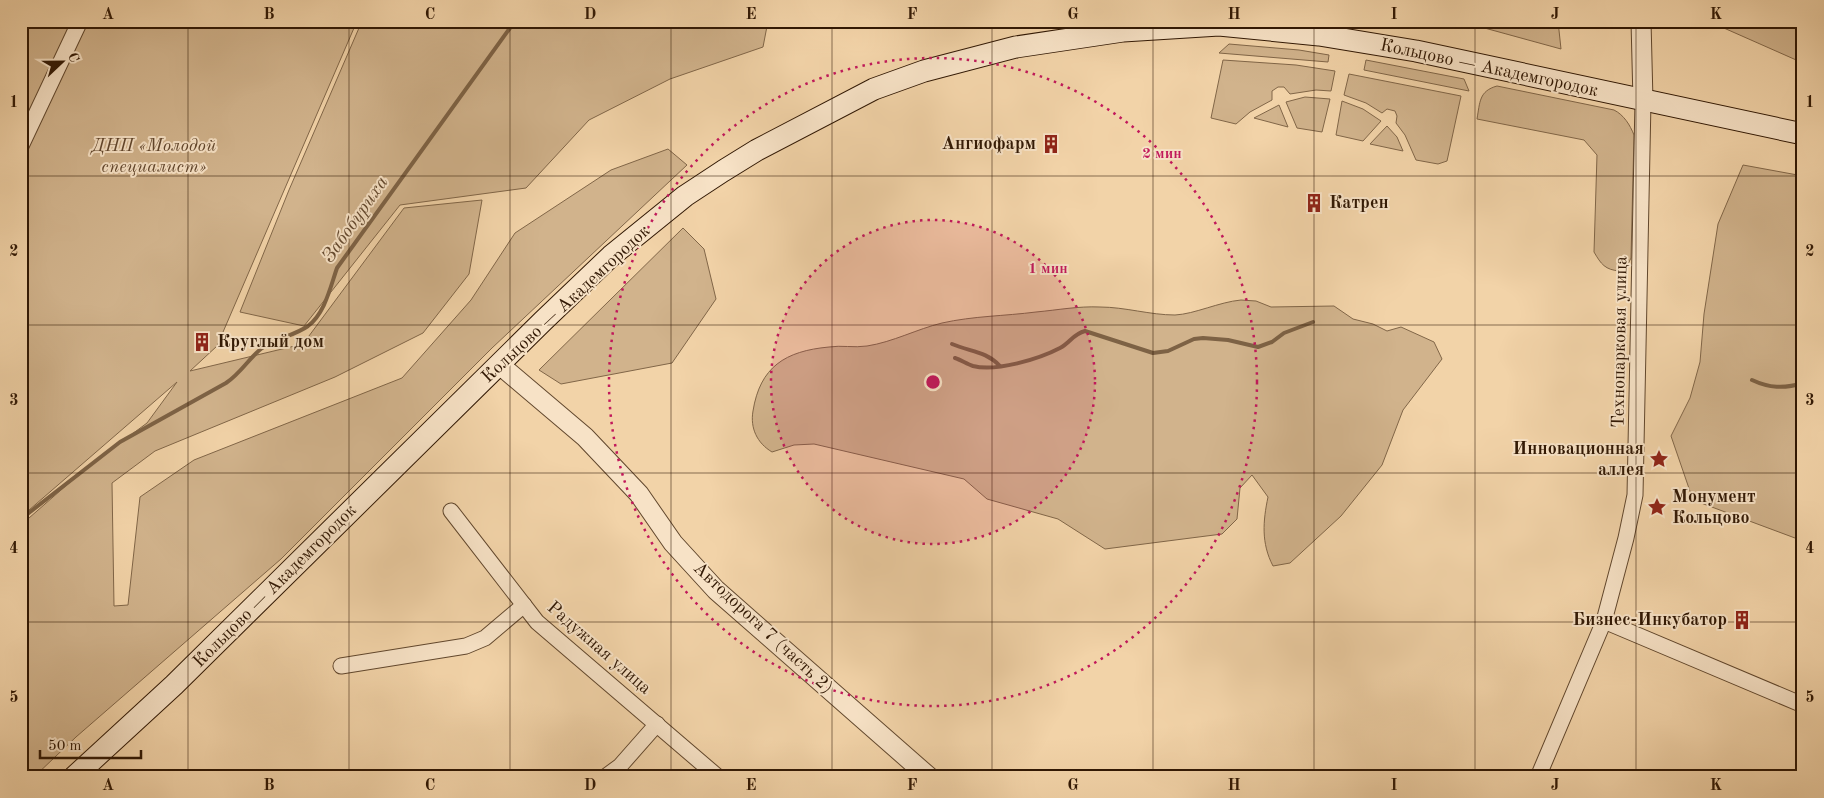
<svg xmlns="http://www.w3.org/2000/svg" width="1824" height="798" viewBox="0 0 1824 798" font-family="'Old Standard TT',serif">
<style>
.green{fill:#d1b38c;stroke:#816648}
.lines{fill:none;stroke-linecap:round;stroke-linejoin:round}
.stream{stroke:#7d6245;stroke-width:4}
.minor-casing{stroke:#61472d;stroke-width:17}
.tertiary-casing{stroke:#61472d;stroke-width:21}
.secondary-casing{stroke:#311804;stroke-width:23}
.minor{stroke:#f7e2c6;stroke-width:15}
.tertiary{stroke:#f7e2c6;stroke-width:19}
.secondary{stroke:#f7e2c6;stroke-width:21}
.grid{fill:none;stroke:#311804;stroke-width:1;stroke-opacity:0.55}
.ring{fill:none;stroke:#c2185b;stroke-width:2.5;stroke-dasharray:2.5 5}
.labels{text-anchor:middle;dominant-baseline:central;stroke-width:4;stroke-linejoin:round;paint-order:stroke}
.street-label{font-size:18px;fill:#311804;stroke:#f7e2c6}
.poi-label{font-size:18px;font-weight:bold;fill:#311804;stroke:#f7e2c6;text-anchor:end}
.park-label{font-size:18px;font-style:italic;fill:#61462d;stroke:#f7e2c6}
.water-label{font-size:19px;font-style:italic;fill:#64492f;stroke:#f7e2c6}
.centre{fill:#c2185b;stroke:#f7e2c6;stroke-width:2.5}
.ring-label{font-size:15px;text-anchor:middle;font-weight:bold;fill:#c2185b;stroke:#f7e2c6;stroke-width:4;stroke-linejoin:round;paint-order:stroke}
.neatline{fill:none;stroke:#311804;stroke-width:2}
.grid-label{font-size:16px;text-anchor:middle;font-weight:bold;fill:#311804}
</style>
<rect width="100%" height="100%" fill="#f2d3a8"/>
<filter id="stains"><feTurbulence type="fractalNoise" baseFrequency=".004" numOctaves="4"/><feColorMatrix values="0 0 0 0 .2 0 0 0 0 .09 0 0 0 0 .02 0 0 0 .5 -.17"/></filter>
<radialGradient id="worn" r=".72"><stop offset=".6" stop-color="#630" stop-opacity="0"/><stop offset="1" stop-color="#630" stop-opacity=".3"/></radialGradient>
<g class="green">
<polygon points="21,21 357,21 217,346 190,371 303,344 404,208 482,200 469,274 423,333 335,377 155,451 112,483 114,606 128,605 140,497 194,460 402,378 471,300 515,233 611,170 668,149 687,165 492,348 281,559 76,737 34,777 21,777 21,525 85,469 147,423 177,382 21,517"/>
<polygon points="362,21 768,21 763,47 670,79 589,120 526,188 400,205 304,326 240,312 289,190"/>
<polygon points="1459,21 1558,21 1561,49"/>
<polygon points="1708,21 1803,22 1803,63"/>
<polygon points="1229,44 1299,50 1329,55 1328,62 1219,53"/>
<polygon points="1223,60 1296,65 1335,71 1331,91 1316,90 1290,94 1284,87 1278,87 1272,91 1272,100 1250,112 1236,124 1211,118"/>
<polygon points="1366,60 1464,79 1469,91 1364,70"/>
<polygon points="1349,74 1461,96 1447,161 1438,164 1416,160 1405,135 1396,123 1397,116 1395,111 1387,109 1382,113 1366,103 1344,95"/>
<path d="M1497 86 1614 110C1624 115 1630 125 1634 135L1631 258 1628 264 1620 271C1605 270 1601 264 1594 252L1597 155 1584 140 1477 119C1480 102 1479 91 1497 86Z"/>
<polygon points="1305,97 1330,99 1322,132 1297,128 1286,102"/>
<polygon points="1342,101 1363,109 1381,121 1363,141 1336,135"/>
<polygon points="1279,105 1288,127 1254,118"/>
<polygon points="1387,126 1397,137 1403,151 1370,144"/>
<polygon points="1743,165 1803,176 1803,541 1693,500 1671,436 1690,398 1700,362 1704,314 1718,224"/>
<polygon points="683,228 704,249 716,299 672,363 561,384 539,370"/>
<path d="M1241 300 1256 301 1271 307 1334 306 1353 319 1373 324 1387 331 1401 327 1434 342 1442 359 1403 410 1382 465 1341 516 1290 563 1273 566C1261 543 1263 521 1268 497L1252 475 1240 488 1237 519 1222 534 1105 549 1058 519 987 499 964 479 814 444 794 445 772 452C757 443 750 428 753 411 760 367 785 351 829 347 841 345 854 348 867 346 893 342 917 329 942 323 973 316 1005 316 1036 312 1058 310 1078 306 1100 307 1125 307 1150 315 1175 315 1195 314 1219 302 1241 300Z"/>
</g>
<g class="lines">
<g class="stream">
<path d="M952 344C971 352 986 351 1000 366"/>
<path d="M955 358C961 360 967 364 973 366 996 372 1039 359 1060 348 1070 343 1073 334 1085 331L1153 353 1168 351 1194 339 1203 338 1228 340 1258 347 1272 342 1284 333 1313 322"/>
<path d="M1752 380C1769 388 1784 389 1803 383"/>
<path d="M21 519 120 442 226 383C241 373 249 358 262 348 276 338 294 336 308 326 325 313 330 288 337 268L515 21"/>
</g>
<g class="minor-casing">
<g id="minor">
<polyline points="21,146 80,21"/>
<polyline points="451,511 537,622 718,777"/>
<polyline points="1604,621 1803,705"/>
<polyline points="341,666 466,646 485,638 524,605"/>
<polyline points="605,777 620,766 657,724"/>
<polyline points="1538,777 1604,621 1626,538 1635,495 1643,101"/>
</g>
</g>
<g class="tertiary-casing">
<g id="tertiary">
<polyline points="1641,21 1643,101"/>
<polyline points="500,365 585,437 639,494 673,543 716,590 929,777"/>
</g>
</g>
<g class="secondary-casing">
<polyline id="secondary" points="74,777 174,685 543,321 611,256 685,196 723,171 757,150 874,89 924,71 1016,47 1123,31 1219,25 1319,35 1416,51 1803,134"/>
</g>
<use href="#minor" class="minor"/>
<use href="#tertiary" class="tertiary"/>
<use href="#secondary" class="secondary"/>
</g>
<path class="grid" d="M188 21V777M349 21V777M510 21V777M671 21V777M832 21V777M992 21V777M1153 21V777M1314 21V777M1475 21V777M1636 21V777M21 176H1803M21 325H1803M21 473H1803M21 622H1803"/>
<circle cx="933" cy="382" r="162" fill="#c2185b" fill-opacity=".12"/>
<g class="ring">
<circle cx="933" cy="382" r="162"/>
<circle cx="933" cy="382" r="324"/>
</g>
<defs>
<g id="building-bare" transform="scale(1.5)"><path d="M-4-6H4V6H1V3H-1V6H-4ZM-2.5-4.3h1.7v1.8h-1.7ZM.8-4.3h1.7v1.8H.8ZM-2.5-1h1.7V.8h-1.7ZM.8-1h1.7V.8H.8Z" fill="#8f2418" stroke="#f7e2c6" stroke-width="2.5" paint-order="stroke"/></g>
<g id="sight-bare" transform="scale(1.5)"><path d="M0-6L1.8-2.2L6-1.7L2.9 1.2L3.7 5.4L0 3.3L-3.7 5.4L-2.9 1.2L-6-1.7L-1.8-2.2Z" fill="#8f2418" stroke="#f7e2c6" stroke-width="2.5" paint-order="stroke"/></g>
</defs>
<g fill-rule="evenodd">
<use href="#building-bare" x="1051" y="144"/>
<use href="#building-bare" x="1314" y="203"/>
<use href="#building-bare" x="202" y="342"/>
<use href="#sight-bare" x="1659" y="459"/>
<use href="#sight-bare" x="1657" y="507"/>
<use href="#building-bare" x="1742" y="620"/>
</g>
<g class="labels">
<g class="street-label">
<text transform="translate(1489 68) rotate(12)">Кольцово — Академгородок</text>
<text transform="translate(566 304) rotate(-43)">Кольцово — Академгородок</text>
<text transform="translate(1620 342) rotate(-89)">Технопарковая улица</text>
<text transform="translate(275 586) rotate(-45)">Кольцово — Академгородок</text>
<text transform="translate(763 628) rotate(43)">Автодорога 7 (часть 2)</text>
<text transform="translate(599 648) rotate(41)">Радужная улица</text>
</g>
<g class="poi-label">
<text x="1036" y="144">Ангиофарм</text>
<text x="1329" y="203" text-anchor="start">Катрен</text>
<text x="217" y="342" text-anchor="start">Круглый дом</text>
<text x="1644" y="449">Инновационная<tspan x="1644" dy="21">аллея</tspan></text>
<text x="1672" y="497" text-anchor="start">Монумент<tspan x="1672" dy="21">Кольцово</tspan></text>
<text x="1727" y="620">Бизнес-Инкубатор</text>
</g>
<g class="park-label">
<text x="154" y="146">ДНП «Молодой<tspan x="154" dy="21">специалист»</tspan></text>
</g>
<g class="water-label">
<text transform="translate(356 220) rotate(-55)">Забобуриха</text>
</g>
</g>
<circle cx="933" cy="382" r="8" class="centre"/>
<g class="ring-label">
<text x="1162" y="158">2 мин</text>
<text x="1048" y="273">1 мин</text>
</g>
<rect width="1824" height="798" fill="none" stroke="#f2d3a8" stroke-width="55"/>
<g transform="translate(62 62) rotate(68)" stroke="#f7e2c6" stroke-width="4" paint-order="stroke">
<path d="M0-4L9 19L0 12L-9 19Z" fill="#311804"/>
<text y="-8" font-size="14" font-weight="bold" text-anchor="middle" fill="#311804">С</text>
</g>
<path d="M40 750v8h101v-8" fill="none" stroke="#311804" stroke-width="2.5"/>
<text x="48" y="750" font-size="15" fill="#311804" stroke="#f7e2c6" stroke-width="4" paint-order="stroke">50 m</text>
<rect x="28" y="28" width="1768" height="742" class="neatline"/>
<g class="grid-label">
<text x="108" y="19">A</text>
<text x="269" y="19">B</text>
<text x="430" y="19">C</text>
<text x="590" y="19">D</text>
<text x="751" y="19">E</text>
<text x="912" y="19">F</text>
<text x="1073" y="19">G</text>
<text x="1234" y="19">H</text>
<text x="1394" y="19">I</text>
<text x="1555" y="19">J</text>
<text x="1716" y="19">K</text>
<text x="14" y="107">1</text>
<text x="1810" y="107">1</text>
<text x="14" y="256">2</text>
<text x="1810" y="256">2</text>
<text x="14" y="405">3</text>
<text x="1810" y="405">3</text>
<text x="14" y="553">4</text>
<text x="1810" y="553">4</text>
<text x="14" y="702">5</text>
<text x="1810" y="702">5</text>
<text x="108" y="790">A</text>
<text x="269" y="790">B</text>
<text x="430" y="790">C</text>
<text x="590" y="790">D</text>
<text x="751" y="790">E</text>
<text x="912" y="790">F</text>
<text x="1073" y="790">G</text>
<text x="1234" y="790">H</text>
<text x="1394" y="790">I</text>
<text x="1555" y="790">J</text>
<text x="1716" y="790">K</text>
</g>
<rect width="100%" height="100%" filter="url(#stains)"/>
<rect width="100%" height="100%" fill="url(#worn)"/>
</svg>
